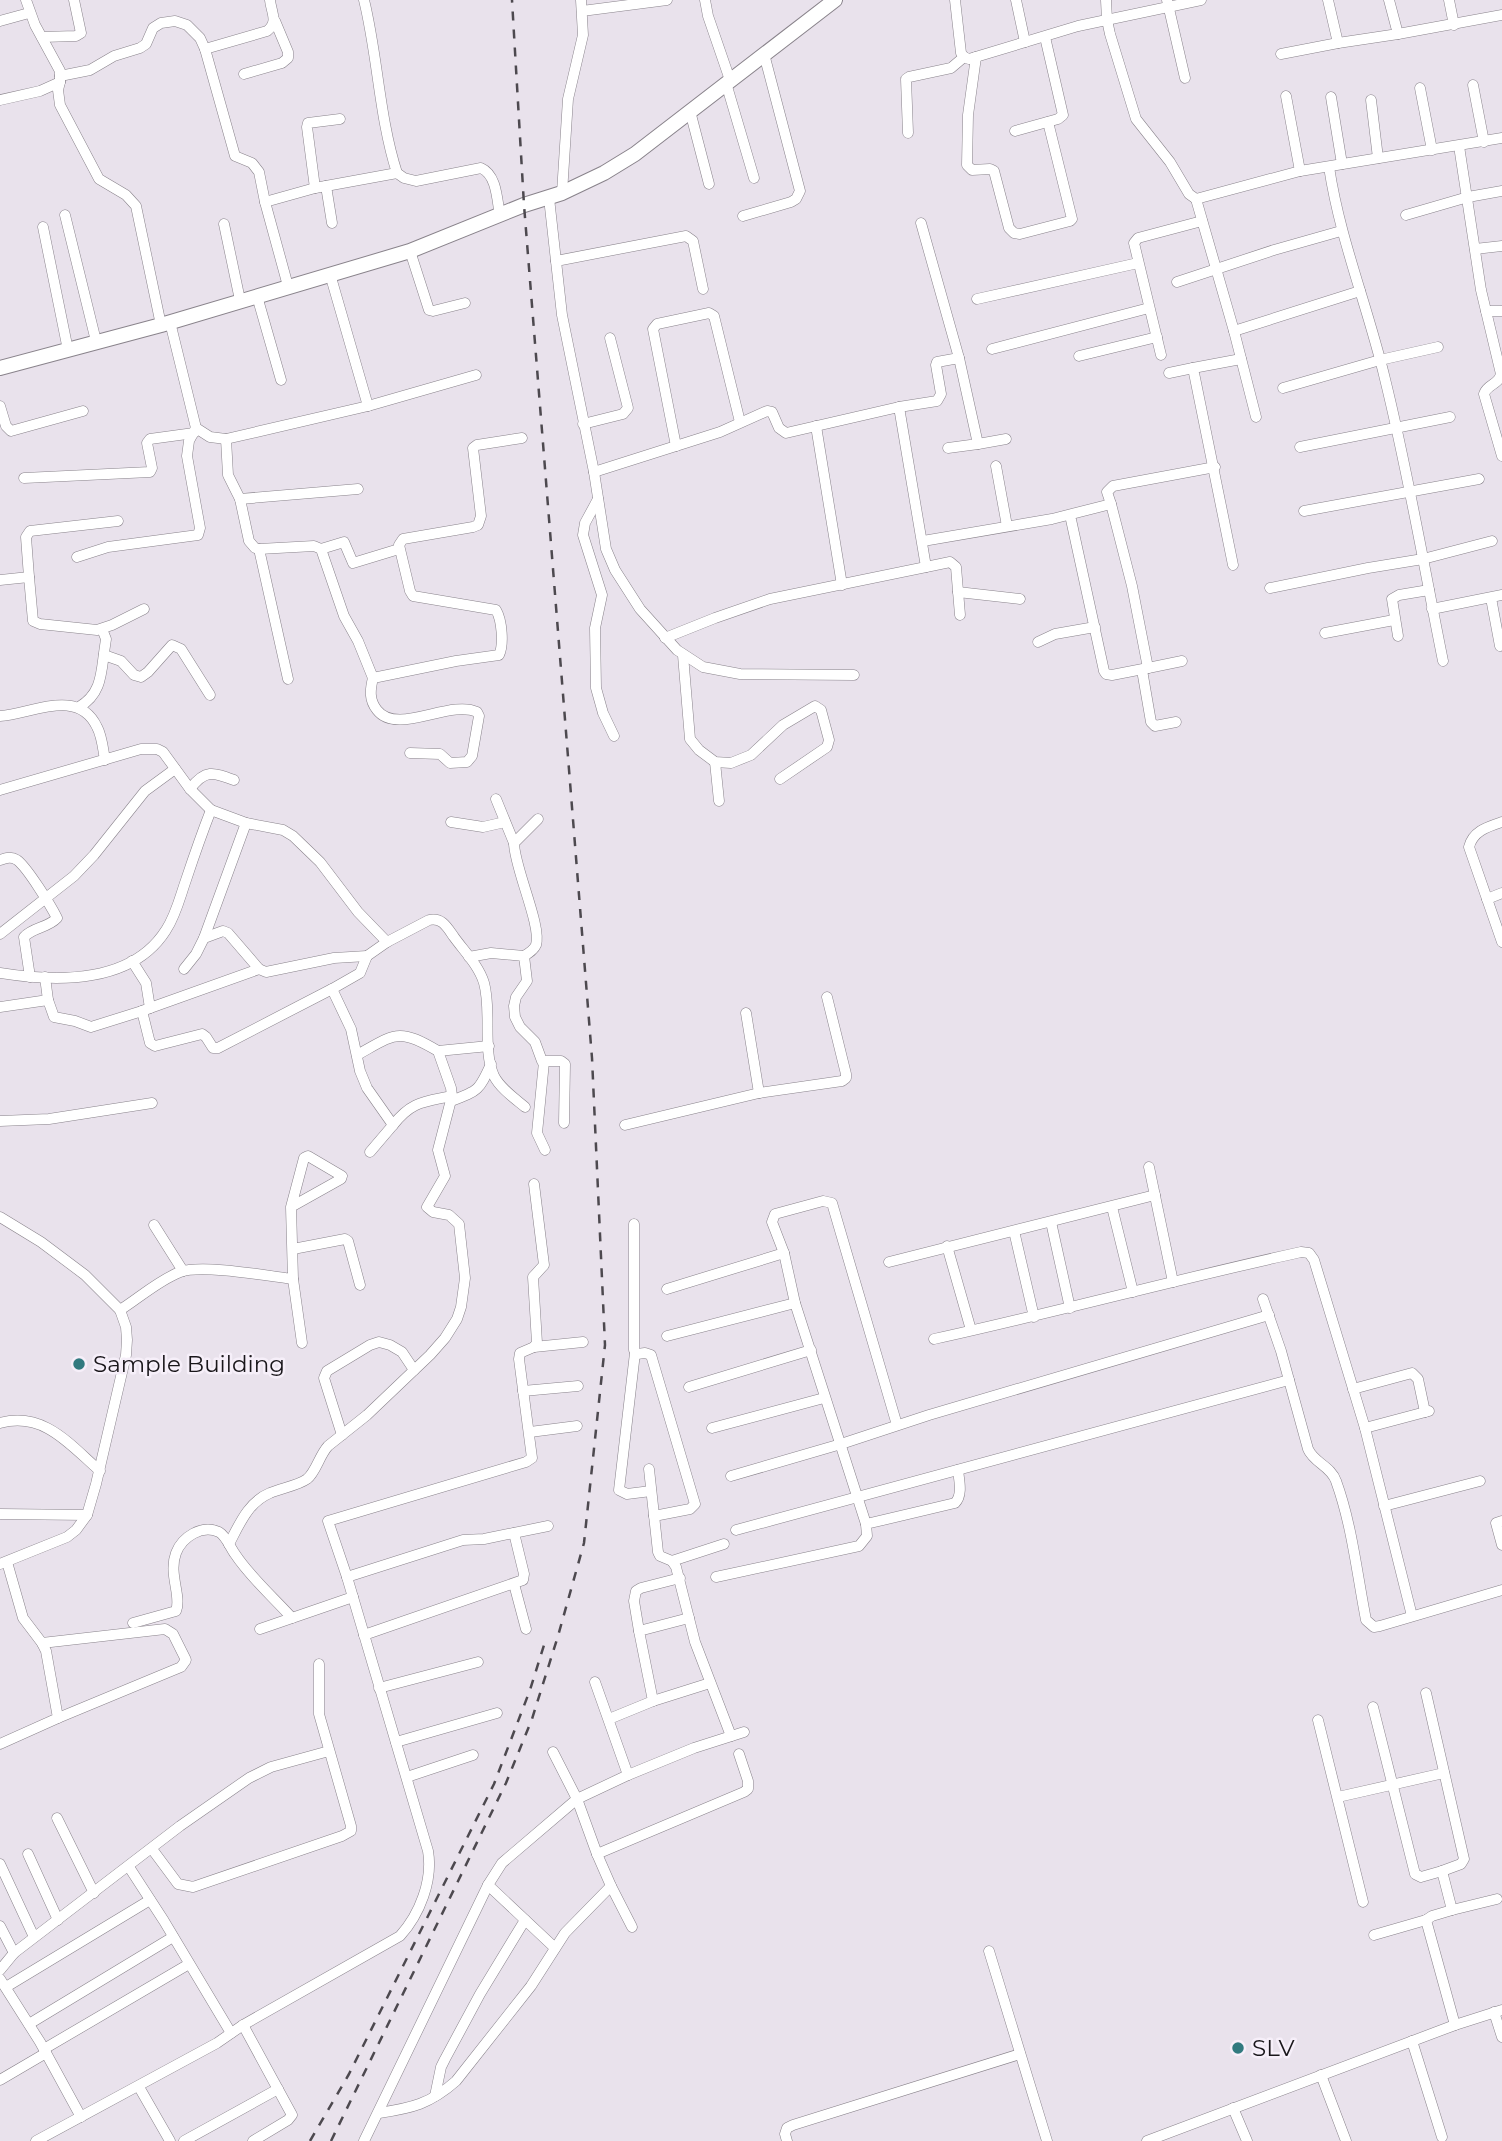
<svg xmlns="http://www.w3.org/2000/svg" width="1502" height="2141" viewBox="0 0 1502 2141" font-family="Montserrat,sans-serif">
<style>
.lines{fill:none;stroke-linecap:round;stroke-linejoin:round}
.minor-casing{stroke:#89838b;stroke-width:11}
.secondary-casing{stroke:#89838b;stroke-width:16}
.minor{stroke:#fff;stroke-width:10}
.secondary{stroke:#fff;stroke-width:14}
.rail{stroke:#4d494f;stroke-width:2.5;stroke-dasharray:9 9;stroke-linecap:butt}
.poi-dot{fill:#317a7f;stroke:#f6eff9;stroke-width:2.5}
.labels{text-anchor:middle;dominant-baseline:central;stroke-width:5;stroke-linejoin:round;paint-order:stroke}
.poi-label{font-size:23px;fill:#19161a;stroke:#f6eff9;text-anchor:start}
</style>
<rect width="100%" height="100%" fill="#e9e2ec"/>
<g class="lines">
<g class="minor-casing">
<g id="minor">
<polyline points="26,0 35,25 60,71 60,82 58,90 60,105 99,179 126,195 136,206 161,325"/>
<path d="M364 0C378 57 379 117 397 173L404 178 416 181 481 168C497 175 497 200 500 216"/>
<polyline points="705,0 708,16 730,80"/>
<polyline points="955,0 961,53 964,57 969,59 1078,26 1201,0"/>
<polyline points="1016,0 1025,42"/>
<polyline points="1106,0 1107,20 1110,34 1136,119 1170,162 1189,194 1196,199 1300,171 1502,138"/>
<polyline points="1167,0 1185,78"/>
<polyline points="1449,0 1454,25"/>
<polyline points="582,11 667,0"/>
<polyline points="0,21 29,13"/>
<polyline points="1398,34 1502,15"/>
<polyline points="42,37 76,36 81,33 74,0"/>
<polyline points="1338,43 1398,34 1389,0"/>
<path d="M205 49 267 31C279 22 271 12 270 0"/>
<polyline points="1281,54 1338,43 1328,0"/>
<polyline points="976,57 968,115 967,165 972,170 990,169 994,171 1009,228 1014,233 1020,234 1070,221 1072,219 1048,122"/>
<polyline points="244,74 282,63 288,58 288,52 275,21"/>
<polyline points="60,76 90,70 114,56 140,48 146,44 153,28 161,23 175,21 187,25 200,38 205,49 235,156 252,163 259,172 265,202 288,286"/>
<polyline points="726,83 754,178"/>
<polyline points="1473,85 1484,142"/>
<polyline points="1420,88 1432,150"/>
<polyline points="1286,96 1300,171"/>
<polyline points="1331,97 1342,164"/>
<polyline points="0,100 40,91 60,82"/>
<polyline points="1371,100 1378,158"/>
<polyline points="690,111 709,184"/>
<polyline points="1015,131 1058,119 1063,115 1045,37"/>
<polyline points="908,133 906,79 909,77 951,68 964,57"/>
<path d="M1459 146 1481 290 1501 374C1499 385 1487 384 1484 394L1502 456"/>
<path d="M1329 167C1340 240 1368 307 1385 379 1408 472 1424 567 1443 661"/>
<polyline points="326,186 332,223"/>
<polyline points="315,188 307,127 308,123 340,119"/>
<polyline points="562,193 568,99 583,35 581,0"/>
<polyline points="549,198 562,315 594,472 606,549 615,570 640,609 677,650 703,667 740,674 854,675"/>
<polyline points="1196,199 1234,331 1256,417"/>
<polyline points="265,202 315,188 397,173"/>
<polyline points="65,215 96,341"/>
<polyline points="1406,215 1468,197 1502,191"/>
<polyline points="743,216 791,202 796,199 800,191 764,54"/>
<polyline points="224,224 240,300"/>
<polyline points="43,227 68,350"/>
<polyline points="1475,249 1502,246"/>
<polyline points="410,251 429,310 433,311 465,303"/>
<polyline points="556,261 686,236 693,241 703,289"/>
<polyline points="1177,282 1274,250 1341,231"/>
<polyline points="257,296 281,380"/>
<polyline points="977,299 1138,263"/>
<polyline points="1486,311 1502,311"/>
<polyline points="170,322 196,428 210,437 226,439 368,406 330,274"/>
<polyline points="1234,331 1360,291"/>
<polyline points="992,349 1149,308"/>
<polyline points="1161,355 1134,243 1138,238 1202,221"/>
<polyline points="1079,356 1157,337"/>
<polyline points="1169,373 1193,368"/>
<polyline points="1283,388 1380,360 1438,347"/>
<polyline points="0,406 6,426 11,431 83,411"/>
<polyline points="368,406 476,375"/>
<polyline points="899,407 937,401 941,394 936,365 937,362 959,358 921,223"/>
<polyline points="583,424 623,414 628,408 610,338"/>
<polyline points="816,426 842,585"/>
<polyline points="226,439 228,475 240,499 249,541 255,548 259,549 288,679"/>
<polyline points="978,444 1006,439"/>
<polyline points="676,446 653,329 657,324 709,313 714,316 740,422"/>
<polyline points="1300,447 1450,417"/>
<polyline points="948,448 978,444 959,358"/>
<polyline points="996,466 1007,526"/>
<polyline points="594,472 720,432 767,411 772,412 779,428 786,433 899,407 926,567 770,599 715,618 665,638"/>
<polyline points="24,478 150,472 152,468 147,443 150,439 194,433"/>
<polyline points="240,499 358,489"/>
<polyline points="598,499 585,523 583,535 602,595 595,628 596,688 603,713 614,736"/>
<polyline points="1111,504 1107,492 1113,486 1215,467"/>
<polyline points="1304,511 1479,479"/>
<polyline points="923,541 1052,519 1111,504 1132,586 1148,668 1112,675 1106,674 1104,671 1070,515"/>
<path d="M259 549 314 546 321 549 344 616 358 641 373 678 456 661 499 655C504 645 502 620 496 610L413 596 410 591 399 545 403 539 473 527 478 525 481 516 473 448 477 445 522 438"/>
<polyline points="321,549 344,542 353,563 399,549"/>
<polyline points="77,557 108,547 198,535 200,528 187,456 189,441 196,428"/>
<polyline points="1233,565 1193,368 1241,359"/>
<polyline points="926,567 950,562 956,567 960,615"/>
<polyline points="29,577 33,621 40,624 97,630 112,625 144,609"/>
<polyline points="0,580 29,577 26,537 30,531 118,521"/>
<polyline points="1270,588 1368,568 1423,559 1492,541"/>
<polyline points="958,592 1020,599"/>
<polyline points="1491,598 1500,646"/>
<polyline points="1432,609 1502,595"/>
<polyline points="1325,633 1394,620"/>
<polyline points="1398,636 1392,599 1399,595 1429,590"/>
<polyline points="1038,642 1055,634 1095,627"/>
<polyline points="104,655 121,661 134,675 141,677 148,672 172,645 181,649 210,695"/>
<polyline points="683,655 690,739 699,750 715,762 731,763 751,755 783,725 815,706 821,710 829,740 827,747 780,779"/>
<polyline points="1148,668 1182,661"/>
<polyline points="1142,670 1151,722 1155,726 1176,722"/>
<path d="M373 678C370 690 369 700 377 710 397 736 450 699 477 712L479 716 472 756 467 762 450 763 440 754 410 753"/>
<path d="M79 707C103 693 101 671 105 646L106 639 102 629"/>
<path d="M0 716C32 714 78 687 97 727 102 736 103 749 105 760"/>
<polyline points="715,762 719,801"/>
<path d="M190 789C205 769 213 772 234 780"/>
<polyline points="0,790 141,749 157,749 163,752 190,789 211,810"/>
<polyline points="496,799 514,843"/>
<polyline points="451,822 483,827 505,822"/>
<path d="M1502 822C1487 827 1473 831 1469 847L1502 942"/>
<path d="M0 860C6 858 11 856 17 860 27 867 51 906 57 918 48 928 33 927 24 937L30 977"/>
<polyline points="1487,899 1502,893"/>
<polyline points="0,934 74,876 94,855 145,791 175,769"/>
<polyline points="204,938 223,931 228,933 259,969 266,972 334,958 367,956"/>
<path d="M387 942 367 956 360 973 332 989 351 1029 360 1071 367 1088 393 1125C412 1101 424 1102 452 1096"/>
<path d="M524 956C529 953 534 950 536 945 542 926 514 867 514 843L538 819"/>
<polyline points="469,957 491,953 524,956 527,981 516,997 514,1006 515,1017 520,1027 535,1042 542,1061 561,1061 565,1064 564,1123"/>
<polyline points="132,961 146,983 150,1008 142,1011 150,1043 155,1046 202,1034 206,1037 213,1048 218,1048 332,989"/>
<polyline points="184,969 196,954 204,938 246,823"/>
<path d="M0 973C56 982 132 984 166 930 176 915 180 897 186 880 194 856 202 833 211 810L246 823 283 830 293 836 320 862 358 912 387 942 429 920C442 917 447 927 454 937 464 951 479 966 484 983 492 1011 482 1049 494 1076 500 1088 514 1098 525 1107"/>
<polyline points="48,1000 54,1017 75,1021 91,1027 142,1011"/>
<polyline points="0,1007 48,1000 45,977"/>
<polyline points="150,1008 259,969"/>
<polyline points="746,1013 759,1093"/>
<path d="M357 1055C395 1034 398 1027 438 1051"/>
<polyline points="544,1062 537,1133 545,1150"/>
<path d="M451 1101C478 1091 479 1091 491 1064"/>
<polyline points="0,1121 49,1119 152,1103"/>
<polyline points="625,1125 759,1093 842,1081 846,1078 846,1074 827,997"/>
<polyline points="370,1152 393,1125"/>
<polyline points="1149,1167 1173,1282"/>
<polyline points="1112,1207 1133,1292"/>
<polyline points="0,1217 41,1242 85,1275 120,1310 126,1327 127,1340 126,1355 96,1484 87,1515 76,1530 67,1537 0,1564"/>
<polyline points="1051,1222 1070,1308"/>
<polyline points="634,1224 634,1350 637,1354 645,1353 651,1355 695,1504 690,1509 654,1516"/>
<polyline points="154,1225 183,1271"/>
<polyline points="1014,1231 1034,1317"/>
<polyline points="947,1246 971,1330"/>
<polyline points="293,1249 345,1239 348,1241 360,1285"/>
<polyline points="889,1262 1155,1195"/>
<polyline points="293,1279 302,1343"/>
<polyline points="667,1289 784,1253"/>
<path d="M1263 1299 1281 1351 1308 1449C1314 1463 1331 1466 1336 1481 1352 1525 1357 1574 1366 1620L1374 1627 1380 1626 1502 1590"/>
<path d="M120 1310C139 1298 159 1280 180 1272 202 1264 268 1276 293 1279L291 1207 304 1158 308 1156 342 1176 341 1179 291 1207"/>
<polyline points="667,1336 795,1303"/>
<path d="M934 1339C1057 1312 1178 1279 1301 1252L1309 1253 1314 1260 1365 1428 1412 1616"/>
<polyline points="534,1347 583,1342"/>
<polyline points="635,1353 619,1490 627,1494 651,1491"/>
<polyline points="689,1387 811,1350"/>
<polyline points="1353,1389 1412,1373 1418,1379 1425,1412"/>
<polyline points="523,1391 578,1386"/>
<path d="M0 1423C44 1411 70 1445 100 1471"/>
<polyline points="712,1428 824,1398"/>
<polyline points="1365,1428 1429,1411"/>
<polyline points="530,1432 577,1426"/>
<polyline points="342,1435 324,1378 327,1371 370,1345 379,1342 390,1345 402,1352 414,1370"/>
<polyline points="649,1469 658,1552 660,1556 672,1561 676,1567 695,1642 731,1736"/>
<polyline points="731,1476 841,1444 929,1415 1269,1315"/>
<polyline points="1384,1506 1480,1481"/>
<polyline points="0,1514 87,1515"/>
<polyline points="1502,1521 1496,1523 1502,1545"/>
<polyline points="866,1524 795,1303 784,1253 772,1222 775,1214 823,1201 832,1203 897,1425"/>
<polyline points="736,1530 1289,1380"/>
<path d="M229 1544C239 1525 248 1502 270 1493 281 1488 297 1486 307 1479 316 1472 319 1456 328 1446L367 1415 430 1355 445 1338 457 1319 461 1307 465 1278 459 1224 449 1215 433 1212 427 1207 445 1176 438 1150 452 1096 451 1088 438 1051 489 1046"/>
<polyline points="672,1561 724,1544"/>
<polyline points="347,1577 463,1540 484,1539 548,1526"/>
<path d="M716 1577 859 1546 867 1536 866 1524 955 1503C963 1495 959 1480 958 1470"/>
<polyline points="514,1584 526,1629"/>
<path d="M133 1623 176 1611C182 1596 168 1574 176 1553 182 1537 202 1524 219 1532 226 1536 230 1547 235 1554 250 1577 273 1597 292 1618"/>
<polyline points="260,1629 353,1597"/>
<polyline points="639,1631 634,1601 636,1591 641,1588 680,1578"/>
<polyline points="364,1635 523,1580 524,1574 514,1533"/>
<polyline points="42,1643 165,1629 173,1634 186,1660 181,1667 58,1718"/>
<polyline points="595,1682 628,1775"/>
<polyline points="379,1688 478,1662"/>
<polyline points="1426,1693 1464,1859 1461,1864 1442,1871"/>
<polyline points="653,1701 710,1683"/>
<polyline points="1373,1707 1415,1874 1421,1877 1442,1871 1452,1910 1432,1916 1426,1920 1455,2025"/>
<polyline points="609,1719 653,1701 639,1631 689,1618"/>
<polyline points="1318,1720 1363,1902"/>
<polyline points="396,1742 497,1713"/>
<polyline points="0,1744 58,1718 46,1651 42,1643 23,1618 7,1562"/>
<polyline points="407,1777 473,1755"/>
<polyline points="1338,1797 1444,1773"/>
<polyline points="57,1818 94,1893"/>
<polyline points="152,1849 178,1884 193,1887 342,1836 351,1831 351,1826 319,1714 319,1664"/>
<polyline points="28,1854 58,1920"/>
<polyline points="597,1854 744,1792 748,1789 748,1781 739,1754"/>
<polyline points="0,1864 34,1937"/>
<polyline points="129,1867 164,1921 231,2033"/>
<polyline points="611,1886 632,1927"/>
<polyline points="1452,1910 1497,1899"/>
<polyline points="0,1926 14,1953"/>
<polyline points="1374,1935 1426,1920"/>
<polyline points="555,1948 488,1885 502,1863 577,1799 628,1775 694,1748 744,1732"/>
<polyline points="989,1951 1047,2141"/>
<polyline points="0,1970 14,1953 180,1826 249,1778 271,1767 329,1751"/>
<polyline points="0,1979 40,2042 81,2117"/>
<polyline points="6,1987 150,1900"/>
<polyline points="1494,2012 1502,2037"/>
<polyline points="29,2024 173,1937"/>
<polyline points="243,2025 292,2115 288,2120 253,2141"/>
<polyline points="1412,2041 1442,2137"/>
<polyline points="44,2049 189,1964"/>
<polyline points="1321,2075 1346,2141"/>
<polyline points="0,2080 46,2053"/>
<polyline points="139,2087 170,2141"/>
<polyline points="435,2096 441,2067 445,2059 480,1994 525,1920"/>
<polyline points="1233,2108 1247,2141"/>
<path d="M379 2113C412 2108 430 2104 456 2081L531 1986 565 1933 611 1886 597 1854 577 1799 553 1752"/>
<path d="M36 2141 217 2043 243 2025 400 1936C420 1914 433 1880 428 1851L347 1577 328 1521 526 1462 532 1458 519 1359 520 1353 534 1347 537 1343 533 1277 544 1265 534 1184"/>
<polyline points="184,2141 278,2089"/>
<polyline points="364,2141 488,1885"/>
<polyline points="787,2141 785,2134 787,2128 793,2125 1020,2054"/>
<polyline points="1147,2141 1455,2025 1502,2010"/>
</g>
</g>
<g class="secondary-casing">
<polyline id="secondary" points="0,368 161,325 410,251 524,205 562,193 604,173 635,154 835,0"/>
</g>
<use href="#minor" class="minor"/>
<use href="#secondary" class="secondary"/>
<g class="rail">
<polyline points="310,2141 349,2074 494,1784 530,1690 544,1645"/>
<polyline points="331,2141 506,1783 532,1719 558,1636 584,1543 605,1345 592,1058 524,205 512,0"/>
</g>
</g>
<g class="poi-dot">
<circle cx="79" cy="1364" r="7"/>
<circle cx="1238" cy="2048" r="7"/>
</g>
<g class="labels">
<g class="poi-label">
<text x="93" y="1364">Sample Building</text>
<text x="1252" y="2048">SLV</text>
</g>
</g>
</svg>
